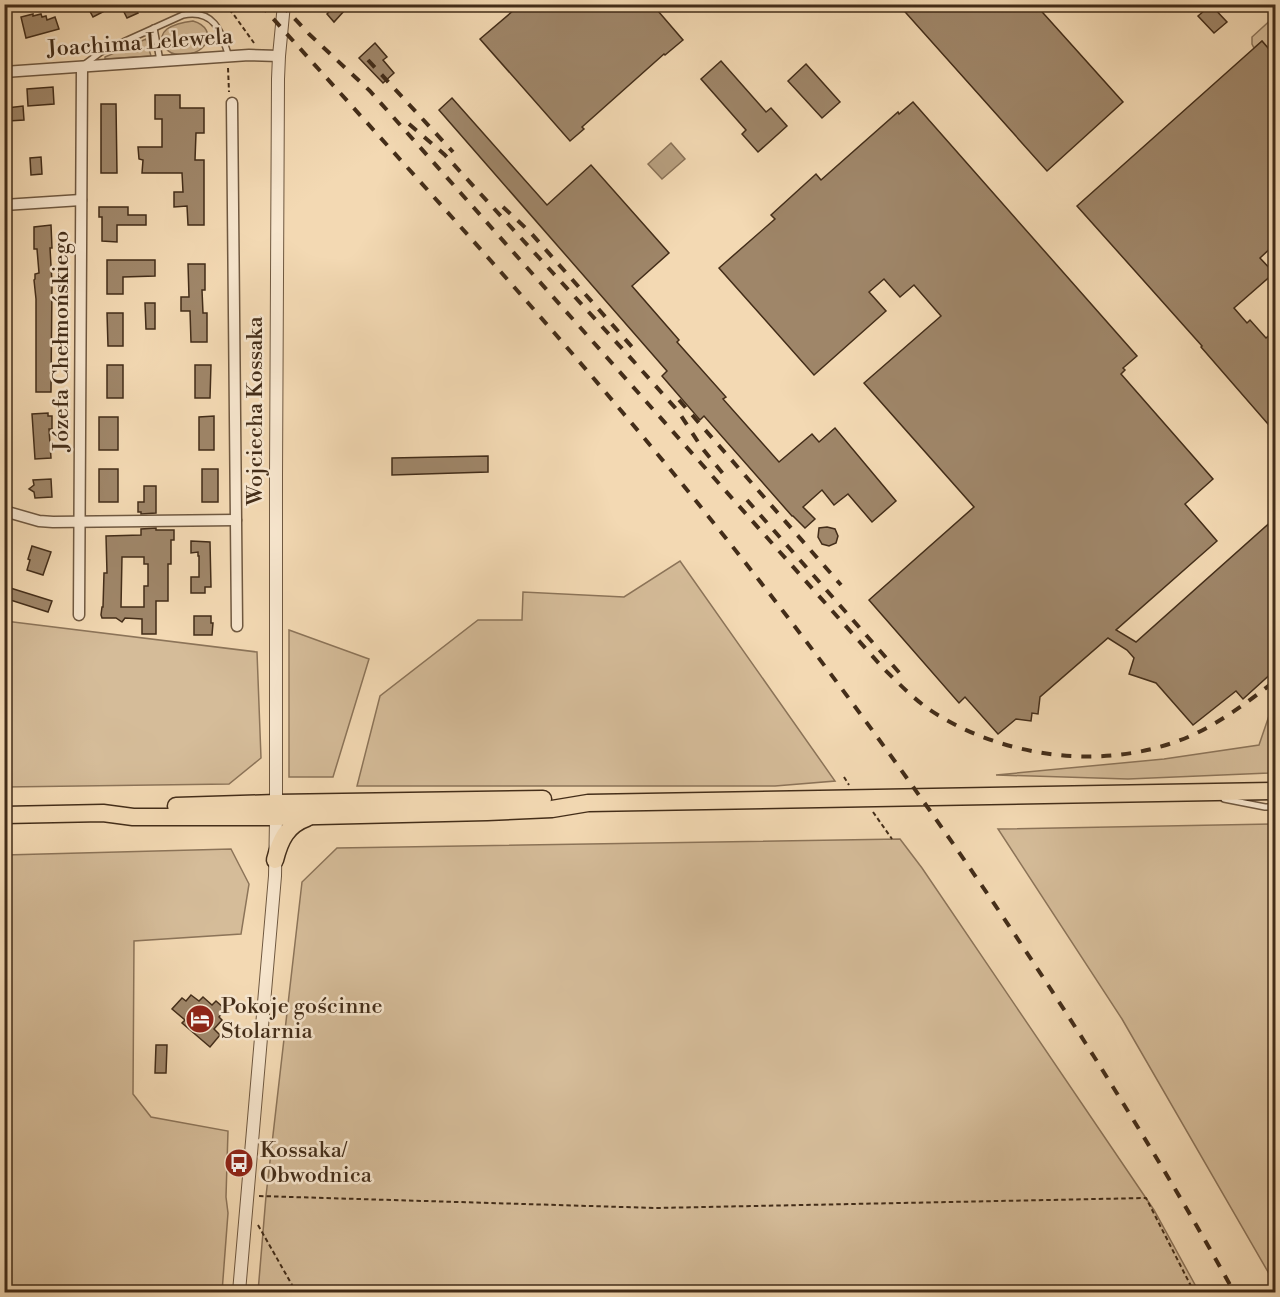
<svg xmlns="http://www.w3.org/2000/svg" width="1280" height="1297" viewBox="0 0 1280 1297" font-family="'Libre Bodoni',serif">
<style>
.green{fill:#d5bc99;stroke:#8c7459;stroke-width:1.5}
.water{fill:#b79f7f;stroke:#897156;stroke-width:1.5}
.building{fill:#9f8669;stroke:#432d19;stroke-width:1.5;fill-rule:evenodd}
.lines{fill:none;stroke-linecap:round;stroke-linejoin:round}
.service-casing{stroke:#6f5840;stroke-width:8}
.minor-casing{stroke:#6f5840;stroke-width:13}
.tertiary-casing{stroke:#6f5840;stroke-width:14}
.trunk-casing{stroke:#432d19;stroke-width:19}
.path{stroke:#432d19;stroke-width:2;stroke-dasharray:4.5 3;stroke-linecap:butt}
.service{stroke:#f7e6ce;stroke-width:5}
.minor{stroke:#f7e6ce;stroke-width:10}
.tertiary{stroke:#f7e6ce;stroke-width:12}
.trunk{stroke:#f3d9b3;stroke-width:16}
.rail{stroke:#432d19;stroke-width:4;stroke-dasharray:10 10;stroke-linecap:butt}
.labels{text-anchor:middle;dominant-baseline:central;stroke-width:5;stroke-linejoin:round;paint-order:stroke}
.street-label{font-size:22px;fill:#432d19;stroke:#f7e6ce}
.poi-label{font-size:22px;fill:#432d19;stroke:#f7e6ce;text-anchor:start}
</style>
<rect width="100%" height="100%" fill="#f3d9b3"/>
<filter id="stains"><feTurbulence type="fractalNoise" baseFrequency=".00333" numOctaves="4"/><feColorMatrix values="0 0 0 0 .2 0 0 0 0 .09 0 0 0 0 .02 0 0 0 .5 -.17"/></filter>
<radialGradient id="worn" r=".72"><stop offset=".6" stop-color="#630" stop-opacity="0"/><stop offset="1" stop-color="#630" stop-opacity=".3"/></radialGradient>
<g class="green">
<polygon points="1275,16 1275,56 1262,41 1254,48 1252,44 1252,37"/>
<path d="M193 21C221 29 206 60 175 54 165 52 156 38 167 29 173 25 185 22 193 21Z"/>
<polygon points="146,39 151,56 105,59 105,57"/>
<polygon points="680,561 835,781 775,786 357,786 380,696 478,620 522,620 523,592 624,597"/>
<polygon points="5,621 257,652 261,758 229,784 5,787"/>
<polygon points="289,630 369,659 333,777 289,777"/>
<polygon points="1272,707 1275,707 1276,767 1269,773 1128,779 996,775 1164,759 1259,745"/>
<polygon points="1275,824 1276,824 1275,1284 1122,1019 998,829"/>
<polygon points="900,839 922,868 1154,1210 1199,1292 258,1292 266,1196 302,882 337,848"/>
<polygon points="231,849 249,884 241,934 134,941 133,1094 151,1117 228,1131 226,1197 228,1213 222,1292 5,1292 5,855"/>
</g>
<polygon class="water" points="671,143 685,159 662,179 648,164"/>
<g class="building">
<polygon points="86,4 118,4 93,17"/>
<polygon points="120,4 134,4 138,13 127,18"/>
<polygon points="336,4 344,11 334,22 327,14"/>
<polygon points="521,4 652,4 683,40 665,55 664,54 582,127 584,129 570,141 480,39"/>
<polygon points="898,4 1035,4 1123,102 1047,171"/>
<polygon points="1211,5 1227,22 1214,33 1198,16"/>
<polygon points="33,14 33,16 41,14 42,17 46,16 47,20 55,17 59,29 26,38 21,17"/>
<polygon points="1262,41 1275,56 1275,244 1260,258 1274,273 1234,308 1247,323 1250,320 1266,338 1275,330 1275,432 1201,347 1202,346 1077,206"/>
<polygon points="375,43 387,57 383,60 394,73 383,83 359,58"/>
<polygon points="721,61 766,112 771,108 787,126 758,152 742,134 746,130 701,79"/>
<polygon points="806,64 840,102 822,118 788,81"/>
<polygon points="53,87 54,104 28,106 27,89"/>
<polygon points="155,95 180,95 180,108 204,108 204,133 196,133 195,160 204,160 204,225 188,225 187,206 174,207 174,192 183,192 182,173 142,173 143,160 139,159 138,147 162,147 162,119 155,119"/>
<polygon points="452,98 547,205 591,165 669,253 632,286 679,340 677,342 726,397 723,399 779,462 812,434 819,442 835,428 896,501 872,522 848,494 834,505 822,490 803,507 815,519 805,528 793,516 792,516 704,416 700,420 662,376 667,371 439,110"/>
<polygon points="913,102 1137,356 1123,368 1125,370 1121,374 1213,479 1185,504 1217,541 1116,630 1136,642 1275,518 1275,670 1243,699 1236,691 1193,725 1156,683 1129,674 1134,658 1127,650 1108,638 1040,697 1038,714 1032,713 1031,721 1016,719 998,734 965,697 959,703 869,600 974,507 864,383 941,316 914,285 900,297 884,279 869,292 886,311 814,375 719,268 775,219 771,215 816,174 821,180 898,112 899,114"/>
<polygon points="101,104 116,104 117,173 101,173"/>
<polygon points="23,106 24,120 8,121 7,108"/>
<polygon points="41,157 42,174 31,175 30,158"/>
<polygon points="99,207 128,207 128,215 146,215 146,225 117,225 117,242 102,241 102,217 99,217"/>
<polygon points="51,225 52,248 50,248 52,282 51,392 36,392 36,299 34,280 35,279 35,274 39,273 37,249 34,249 34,227"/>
<polygon points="107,260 155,260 155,276 123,277 123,294 107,294"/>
<polygon points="188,264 205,264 205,290 202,290 203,313 207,313 207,342 191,342 190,311 181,311 181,297 189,297"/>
<polygon points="145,303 155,303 155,329 146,329"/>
<polygon points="107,313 123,313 123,346 108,346"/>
<rect x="107" y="365" width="16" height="33"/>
<polygon points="195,365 211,365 210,398 195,398"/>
<polygon points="48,413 48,416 52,416 52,429 49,429 51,458 35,459 32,414"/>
<polygon points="214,416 214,450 199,450 199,417"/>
<rect x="99" y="417" width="19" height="33"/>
<polygon points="488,456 488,472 392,475 392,458"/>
<rect x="99" y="469" width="19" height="33"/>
<rect x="202" y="469" width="16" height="33"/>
<polygon points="51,479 52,497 35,498 34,492 29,489 34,485 33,480"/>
<polygon points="144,486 156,486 156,513 141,514 141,512 138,512 138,502 144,502"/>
<polygon points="827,527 835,529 838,536 836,543 829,546 822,544 818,537 819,528"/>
<path d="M156 528V530H174V540H171V564H168V601H156V634H142V619L125 618 122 622 116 618H102L101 615 102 607H103L104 573H107L106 536 141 535V529ZM122 557H144V564H148V586H144V607H121Z"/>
<polygon points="191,541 210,542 211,587 205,587 205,593 191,593 191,577 199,577 199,556 198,556 198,552 191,553"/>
<polygon points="32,546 51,552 43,575 27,570 30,560 28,559"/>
<polygon points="4,586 52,601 48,612 4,598"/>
<polygon points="194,616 211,616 211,623 213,623 212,635 194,635"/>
<polygon points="191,995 199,1001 203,997 212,1005 216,1001 225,1009 219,1017 222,1020 214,1029 220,1035 210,1047 182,1023 185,1020 172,1009 182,998 186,1001"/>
<polygon points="156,1045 167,1045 166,1073 155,1073"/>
</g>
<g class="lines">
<g class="service-casing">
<g id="service">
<polyline points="154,28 160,61"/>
<path d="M85 64 101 52 183 15C215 9 221 32 229 57"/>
<polyline points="1224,799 1265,807 1276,807"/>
</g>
</g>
<g class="minor-casing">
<g id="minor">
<polyline points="4,72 249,55 279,56"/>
<polyline points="232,103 237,626"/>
<polyline points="4,205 81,200"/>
<polyline points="4,511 39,521 53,522 236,520"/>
<polyline points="79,615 82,67"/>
</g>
</g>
<g class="tertiary-casing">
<polyline id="tertiary" points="239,1292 275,876 276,820 276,476 278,79 279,56 284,4"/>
</g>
<g class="trunk-casing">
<g id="trunk">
<polyline points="176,806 276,803 543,799"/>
<polyline points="4,815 103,813 133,817 276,817 487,812 552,809 588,803 1276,791"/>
<path d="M275 860C280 840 287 825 307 818"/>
</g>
</g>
<g class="path">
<polyline points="224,4 234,15 254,43"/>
<polyline points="228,68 229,92"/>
<polyline points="844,777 849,785"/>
<polyline points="873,812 892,839"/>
<polyline points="259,1196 656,1208 1146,1198 1194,1292"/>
<polyline points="258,1225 296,1292"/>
</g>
<use href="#service" class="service"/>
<use href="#minor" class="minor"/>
<use href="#tertiary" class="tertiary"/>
<use href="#trunk" class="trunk"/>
<g class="rail">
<path d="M260 4C398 158 538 309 669 468 823 655 964 851 1093 1055 1142 1133 1190 1212 1234 1292"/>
<path d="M281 4 309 34 370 91 883 668C897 682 911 696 927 708 1003 760 1113 773 1197 733 1225 719 1251 700 1276 680"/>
<polyline points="368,60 453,152"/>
<polyline points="409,124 445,155 628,355 678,411 702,448 725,476"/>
<polyline points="503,207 530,232 633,348"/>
<polyline points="679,400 841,585"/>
<polyline points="747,500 904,678"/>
</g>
</g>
<defs>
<g id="hotel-disc" transform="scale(1.5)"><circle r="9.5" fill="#8f2418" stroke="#f7e6ce"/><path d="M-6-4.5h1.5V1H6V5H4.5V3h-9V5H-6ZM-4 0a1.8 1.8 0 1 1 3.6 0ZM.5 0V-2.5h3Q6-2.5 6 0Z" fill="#fff"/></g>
<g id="bus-disc" transform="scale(1.5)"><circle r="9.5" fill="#8f2418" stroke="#f7e6ce"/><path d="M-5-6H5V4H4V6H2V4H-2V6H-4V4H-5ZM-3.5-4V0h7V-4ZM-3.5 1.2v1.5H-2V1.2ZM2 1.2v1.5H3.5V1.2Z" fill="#fff"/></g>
</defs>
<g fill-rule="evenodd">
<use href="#hotel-disc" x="200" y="1019"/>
<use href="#bus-disc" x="239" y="1163"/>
</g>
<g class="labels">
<g class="street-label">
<text transform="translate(140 43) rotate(-4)">Joachima Lelewela</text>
<text transform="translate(61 341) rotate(-90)">Józefa Chełmońskiego</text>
<text transform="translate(255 411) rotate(-90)">Wojciecha Kossaka</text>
</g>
<g class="poi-label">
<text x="221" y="1006">Pokoje gościnne<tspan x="221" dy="25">Stolarnia</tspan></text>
<text x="260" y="1150">Kossaka/<tspan x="260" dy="25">Obwodnica</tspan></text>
</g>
</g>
<rect width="1280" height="1297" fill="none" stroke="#f3d9b3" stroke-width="24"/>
<rect x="6" y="6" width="1268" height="1285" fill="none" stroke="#432d19" stroke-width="3"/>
<rect x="12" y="12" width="1256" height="1273" fill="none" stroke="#432d19" stroke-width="1.5"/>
<rect width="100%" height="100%" filter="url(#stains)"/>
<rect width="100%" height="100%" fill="url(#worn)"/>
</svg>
